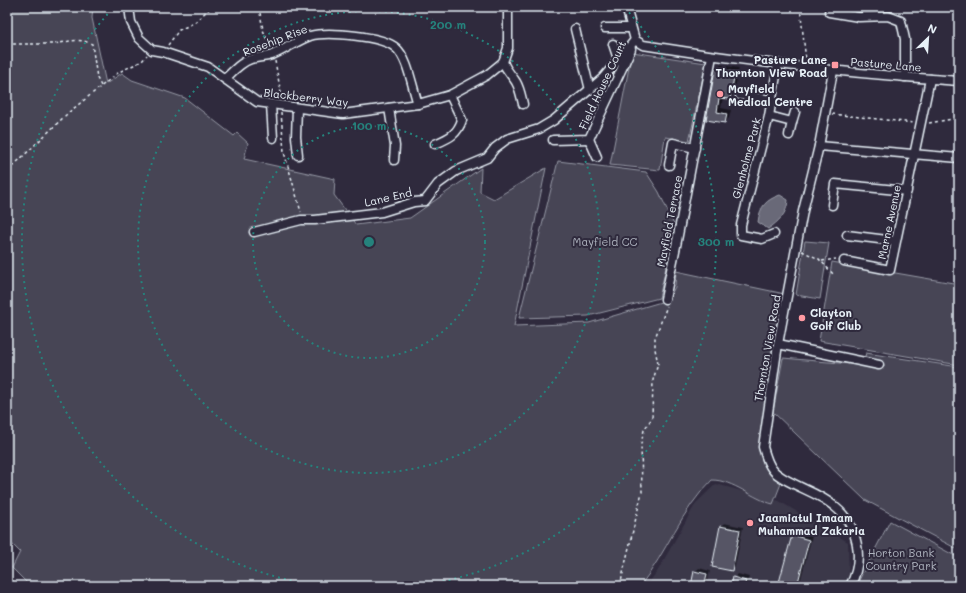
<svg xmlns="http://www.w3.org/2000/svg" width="966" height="593" viewBox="0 0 966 593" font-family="Mali,sans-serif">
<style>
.built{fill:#3b3749}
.green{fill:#464455;stroke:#979aa6}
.water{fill:#696978;stroke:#9c9fab}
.shadow{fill:#0007}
.building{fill:#575565;stroke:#e8f1f8}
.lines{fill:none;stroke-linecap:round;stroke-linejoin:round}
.minor-casing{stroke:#e8f1f8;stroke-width:11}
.path{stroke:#e8f1f8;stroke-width:1.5;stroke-dasharray:3 3;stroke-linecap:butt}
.minor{stroke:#2f2a3d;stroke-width:8}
.ring{fill:none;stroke:#25827c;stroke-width:2;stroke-dasharray:2 4}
.poi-dot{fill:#ff9aa2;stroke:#2f2a3d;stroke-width:1.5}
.labels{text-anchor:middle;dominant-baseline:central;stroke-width:4;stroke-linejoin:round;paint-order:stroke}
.street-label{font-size:11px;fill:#e8f1f8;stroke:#2f2a3d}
.poi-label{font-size:11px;font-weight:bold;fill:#e8f1f8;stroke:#2f2a3d;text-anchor:start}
.park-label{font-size:11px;fill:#afb4bf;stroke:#2f2a3d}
.centre{fill:#25827c;stroke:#2f2a3d;stroke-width:2}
.ring-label{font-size:12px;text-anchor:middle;font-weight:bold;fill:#25827c;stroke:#2f2a3d;stroke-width:4;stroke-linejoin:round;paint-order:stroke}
</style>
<rect width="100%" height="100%" fill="#2f2a3d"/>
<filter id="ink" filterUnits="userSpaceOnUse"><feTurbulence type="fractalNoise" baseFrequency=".025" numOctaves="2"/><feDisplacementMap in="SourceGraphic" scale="8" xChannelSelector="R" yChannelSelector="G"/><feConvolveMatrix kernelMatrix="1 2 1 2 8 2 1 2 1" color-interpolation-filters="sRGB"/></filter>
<g filter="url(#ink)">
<polygon class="built" points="716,484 779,501 848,542 849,583 846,586 646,586 657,572 696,503"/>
<g class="green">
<path d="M7 7H93L92 18 106 84 122 73 132 80 185 98 234 136 237 133 248 143 244 159 335 179 334 195 356 225 410 218 481 168 480 192 494 199 546 168 514 326 589 323 668 300 675 287 676 271 785 294 764 409 762 437 770 466 782 481 773 504C753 499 733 480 712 480 681 510 667 552 640 586H30L12 568 20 552 7 539Z"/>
<polygon points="632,52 706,63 689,141 665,137 660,170 610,165"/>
<polygon points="558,161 646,172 659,192 675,227 659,298 588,316 519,318"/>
<polygon points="805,241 829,243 820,299 796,295"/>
<polygon points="832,262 959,284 959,365 819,341"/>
<polygon points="866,353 959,367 959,550 865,500 773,412 783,358 862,365"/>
<polygon points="890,521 959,558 959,586 856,586"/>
</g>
<path class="water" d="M780 195 788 200C787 214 779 221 768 229L758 222C760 206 766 200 780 195Z"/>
<g class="shadow">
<polygon points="721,65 739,68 734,94 729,98 723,97 721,108 731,110 729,118 725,122 707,120 716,69"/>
<polygon points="724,523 743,527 735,566 732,570 721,527"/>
<polygon points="796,532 812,536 799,586 779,586 792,535"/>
<polygon points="7,540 12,544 7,551"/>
<polygon points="699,568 710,571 706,586 692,586 695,572"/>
<polygon points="738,574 749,577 746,586 732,586 734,578"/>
</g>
<g class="building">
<polygon points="715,69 735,72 730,99 719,98 717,112 727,114 725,123 706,120"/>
<polygon points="720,526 740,530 732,571 712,567"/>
<polygon points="792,535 809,540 797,586 778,586"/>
<polygon points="694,571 707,574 704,586 691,586"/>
<polygon points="733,577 746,581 744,586 731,586"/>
</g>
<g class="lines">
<g class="minor-casing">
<g id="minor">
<polyline points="129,7 131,22 139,38 152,50 163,52 208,67 257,102 343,114 418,104 450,95 487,75 503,62 508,48 508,7"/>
<path d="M626 7 635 40 643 45C747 62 853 74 959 81"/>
<polyline points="829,12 859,17 888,16 901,21 905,39 905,77"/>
<polyline points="605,28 631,28"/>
<polyline points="575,29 590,90"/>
<polyline points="613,44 618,59"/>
<path d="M503 62C507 72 511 74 516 82 520 89 521 96 523 104"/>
<path d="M833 71 819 146 803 211 778 344 763 447C766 457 769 468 777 474 794 487 818 492 834 506 858 525 865 559 850 586"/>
<path d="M225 79C232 72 241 62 251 59 258 57 266 57 272 55 285 50 296 41 310 36 327 31 383 36 396 48 408 58 412 87 418 104"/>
<polyline points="740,95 772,100"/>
<polyline points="271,104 273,138"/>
<polyline points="297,108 296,137 298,155"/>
<polyline points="389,108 395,146 394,160"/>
<polyline points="769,116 792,122 789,135"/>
<polyline points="792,122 795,112"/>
<polyline points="589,139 597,157"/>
<polyline points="553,140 589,139 631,49"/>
<path d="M435 144C449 138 457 135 462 120L450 95"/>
<polyline points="819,146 959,158"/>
<polyline points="669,165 673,143 695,148"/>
<polyline points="832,205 835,184 907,191"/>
<polyline points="254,232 301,220 315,220 382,212 414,202 425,201 438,184 456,171 487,158 495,148 507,139 539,129 554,120 603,78 635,40"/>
<polyline points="774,234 762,239 741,235 741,225 769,116 778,64"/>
<polyline points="847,235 895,241"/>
<polyline points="844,261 890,270 930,79"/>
<polyline points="665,299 676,246 712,56"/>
<polyline points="778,344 879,365"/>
</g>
</g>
<g class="path">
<polyline points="259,7 263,30 270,47"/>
<polyline points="800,7 806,61"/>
<path d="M7 44C21 44 35 44 49 44 66 44 75 36 92 44L97 78 101 86"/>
<polyline points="168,45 179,30 194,23 211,7"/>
<polyline points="275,61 282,99"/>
<polyline points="281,112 284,152 301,212"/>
<polyline points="832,114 914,123"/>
<polyline points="929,123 959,118"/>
<polyline points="7,168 13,166 68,113 119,72 142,61 147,55"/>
<polyline points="802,251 819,259 834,275"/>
<polyline points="822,261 836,259"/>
<polyline points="620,586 642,492 641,444 644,430 652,418 653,380 658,364 655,349 655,338 667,306"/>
</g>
<use href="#minor" class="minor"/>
</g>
</g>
<g class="ring">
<circle cx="369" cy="242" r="116"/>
<circle cx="369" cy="242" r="231"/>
<path d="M321 586A347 347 0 0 1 113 8M625 8A347 347 0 0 1 417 586"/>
</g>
<g class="poi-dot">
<rect x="831" y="61" width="8" height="8" rx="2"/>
<circle cx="720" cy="94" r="4"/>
<circle cx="802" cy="318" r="4"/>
<circle cx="750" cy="523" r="4"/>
</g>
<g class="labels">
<g class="street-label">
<text transform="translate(275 40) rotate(-21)">Rosehip Rise</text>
<text transform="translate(886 64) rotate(5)">Pasture Lane</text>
<text transform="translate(602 85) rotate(-65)">Field House Court</text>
<text transform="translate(306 97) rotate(7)">Blackberry Way</text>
<text transform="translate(746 158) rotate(-75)">Glenholme Park</text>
<text transform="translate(388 197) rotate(-13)">Lane End</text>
<text transform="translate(669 221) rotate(-79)">Mayfield Terrace</text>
<text transform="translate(889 222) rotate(-78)">Marne Avenue</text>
<text transform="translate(767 348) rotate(-80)">Thornton View Road</text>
</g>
<g class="poi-label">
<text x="827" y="59" text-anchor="end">Pasture Lane<tspan x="827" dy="13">Thornton View Road</tspan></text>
<text x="728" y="88">Mayfield<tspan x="728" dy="13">Medical Centre</tspan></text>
<text x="810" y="312">Clayton<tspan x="810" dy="13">Golf Club</tspan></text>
<text x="758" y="517">Jaamiatul Imaam<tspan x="758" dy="13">Muhammad Zakaria</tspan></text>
</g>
<g class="park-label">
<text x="605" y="241">Mayfield CC</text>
<text x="901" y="552">Horton Bank<tspan x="901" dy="13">Country Park</tspan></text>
</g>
</g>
<circle cx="369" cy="242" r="6" class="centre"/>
<g class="ring-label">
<text x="448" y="29">200 m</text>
<text x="369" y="130">100 m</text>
<text x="716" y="246">300 m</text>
</g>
<rect width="966" height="593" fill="none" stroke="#2f2a3d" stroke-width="24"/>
<rect x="12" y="12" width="942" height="569" fill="none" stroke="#e8f1f8" stroke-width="1.5" filter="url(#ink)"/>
<g transform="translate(928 38) rotate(25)" stroke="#2f2a3d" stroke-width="3" paint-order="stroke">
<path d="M0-3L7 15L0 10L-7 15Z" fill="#e8f1f8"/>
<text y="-6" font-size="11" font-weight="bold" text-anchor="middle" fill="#e8f1f8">N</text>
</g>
</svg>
